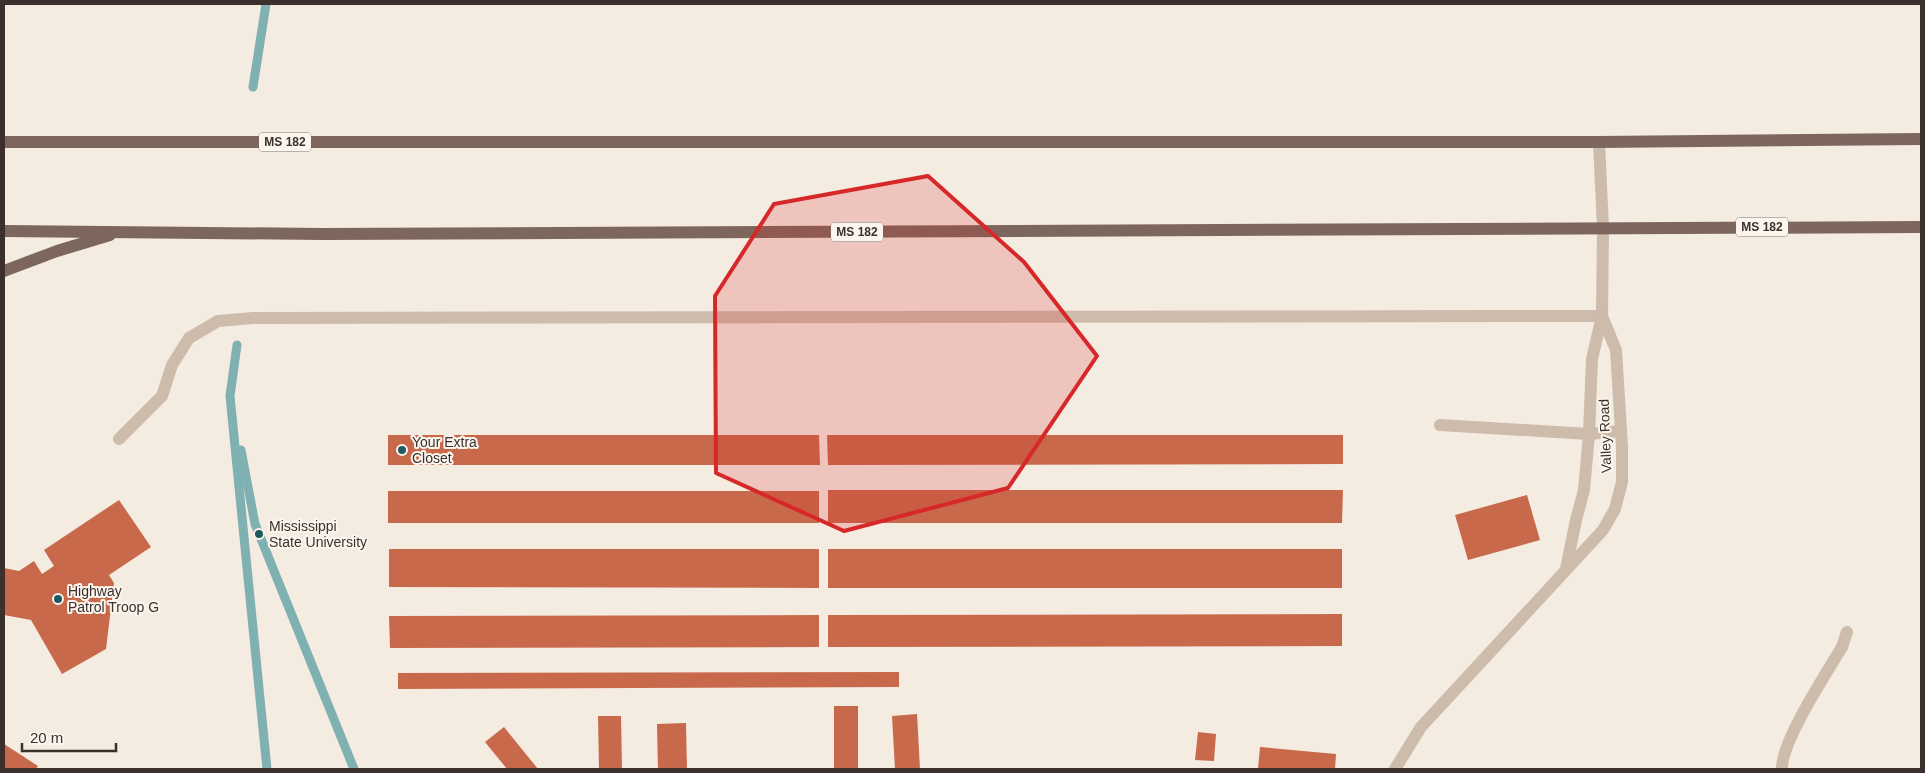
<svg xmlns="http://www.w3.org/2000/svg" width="1925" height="773" viewBox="0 0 1925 773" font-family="Arial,sans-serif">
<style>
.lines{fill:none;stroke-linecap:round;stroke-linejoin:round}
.stream{stroke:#7fb0b2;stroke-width:9}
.building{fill:#c8694b}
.minor{stroke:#cdbbac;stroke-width:12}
.major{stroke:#7d675c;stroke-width:12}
.marked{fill:#d62828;fill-opacity:0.2;stroke:#d62828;stroke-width:4;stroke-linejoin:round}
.poi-dot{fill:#1f5a5e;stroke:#fbf5ee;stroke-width:2}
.labels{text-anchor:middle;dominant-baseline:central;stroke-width:4;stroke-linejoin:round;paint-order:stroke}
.shield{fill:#fbf5ee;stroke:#756b66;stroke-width:1}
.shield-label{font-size:12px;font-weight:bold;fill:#3b302b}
.street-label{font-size:14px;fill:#3b302b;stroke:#fbf5ee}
.poi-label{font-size:14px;fill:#3b302b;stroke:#fbf5ee;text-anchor:start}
</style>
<rect width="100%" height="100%" fill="#f4ebe1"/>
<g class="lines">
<g class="stream">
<polyline points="253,87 266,4"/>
<polyline points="237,345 230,396 267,769"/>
<polyline points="241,450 255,524 354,769"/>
</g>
</g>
<g class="building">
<polygon points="388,435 819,435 820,465 388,465"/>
<polygon points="827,435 1343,435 1343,464 828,465"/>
<polygon points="828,490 1343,490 1342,523 828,523"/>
<rect x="388" y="491" width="431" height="32"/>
<polygon points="1527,495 1540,540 1468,560 1455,515"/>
<polygon points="119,500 151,547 109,575 114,583 106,649 62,674 31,620 4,615 4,568 19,571 34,561 42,574 54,566 44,550"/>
<polygon points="389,549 819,549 819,588 389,587"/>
<rect x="828" y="549" width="514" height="39"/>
<polygon points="1342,614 1342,646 828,647 828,615"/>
<polygon points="819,615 819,647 390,648 389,616"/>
<polygon points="899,672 899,687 398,689 398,673"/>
<rect x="834" y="706" width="24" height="63"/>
<polygon points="917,714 920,769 895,769 892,716"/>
<polygon points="598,716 621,716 622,769 599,769"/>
<polygon points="686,723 687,769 658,769 657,724"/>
<polygon points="504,727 538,769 507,769 485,742"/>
<polygon points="1198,732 1216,734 1214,761 1195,760"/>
<polygon points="4,744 38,766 36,769 4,769"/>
<polygon points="1260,747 1336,754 1335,769 1258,769"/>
</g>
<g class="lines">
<g class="minor">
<polyline points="1440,425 1589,434 1621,431"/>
<polyline points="119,439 162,396 172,365 189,338 218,321 253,318 1602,316 1603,228 1599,142"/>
<polyline points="1395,769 1421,727 1603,530 1615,509 1622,482 1622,447 1616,350 1602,316 1592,359 1589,434 1584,490 1576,520 1566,569"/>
<path d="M1782 769C1781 742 1826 674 1842 647L1847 632"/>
</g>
<g class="major">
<polyline points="4,142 1599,142 1921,139"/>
<polyline points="4,231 322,234 1921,227"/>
<polyline points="4,271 57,251 110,235"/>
</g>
</g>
<path class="marked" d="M928 176 1024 262 1097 356 1008 488 844 531 716 473 715 296 774 204Z"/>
<g class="poi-dot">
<circle cx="402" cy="450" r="5"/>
<circle cx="259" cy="534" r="5"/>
<circle cx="58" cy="599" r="5"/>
</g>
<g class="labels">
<g class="shield">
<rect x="259" y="132.5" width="52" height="19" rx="4"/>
<rect x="1736" y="217.5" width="52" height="19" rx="4"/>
<rect x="831" y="222.5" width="52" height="19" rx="4"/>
</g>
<g class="shield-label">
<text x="285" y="142">MS 182</text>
<text x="1762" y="227">MS 182</text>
<text x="857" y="232">MS 182</text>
</g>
<g class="street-label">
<text transform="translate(1605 436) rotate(-92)">Valley Road</text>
</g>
<g class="poi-label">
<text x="412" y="442">Your Extra<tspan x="412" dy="16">Closet</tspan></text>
<text x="269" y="526">Mississippi<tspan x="269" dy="16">State University</tspan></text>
<text x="68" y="591">Highway<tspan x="68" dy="16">Patrol Troop G</tspan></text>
</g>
</g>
<rect width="1925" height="773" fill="none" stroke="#3b302b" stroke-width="10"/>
<path d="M22 743v8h94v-8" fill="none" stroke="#3b302b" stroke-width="2.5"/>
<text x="30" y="743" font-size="15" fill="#3b302b" stroke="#fbf5ee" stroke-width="4" paint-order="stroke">20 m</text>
</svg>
